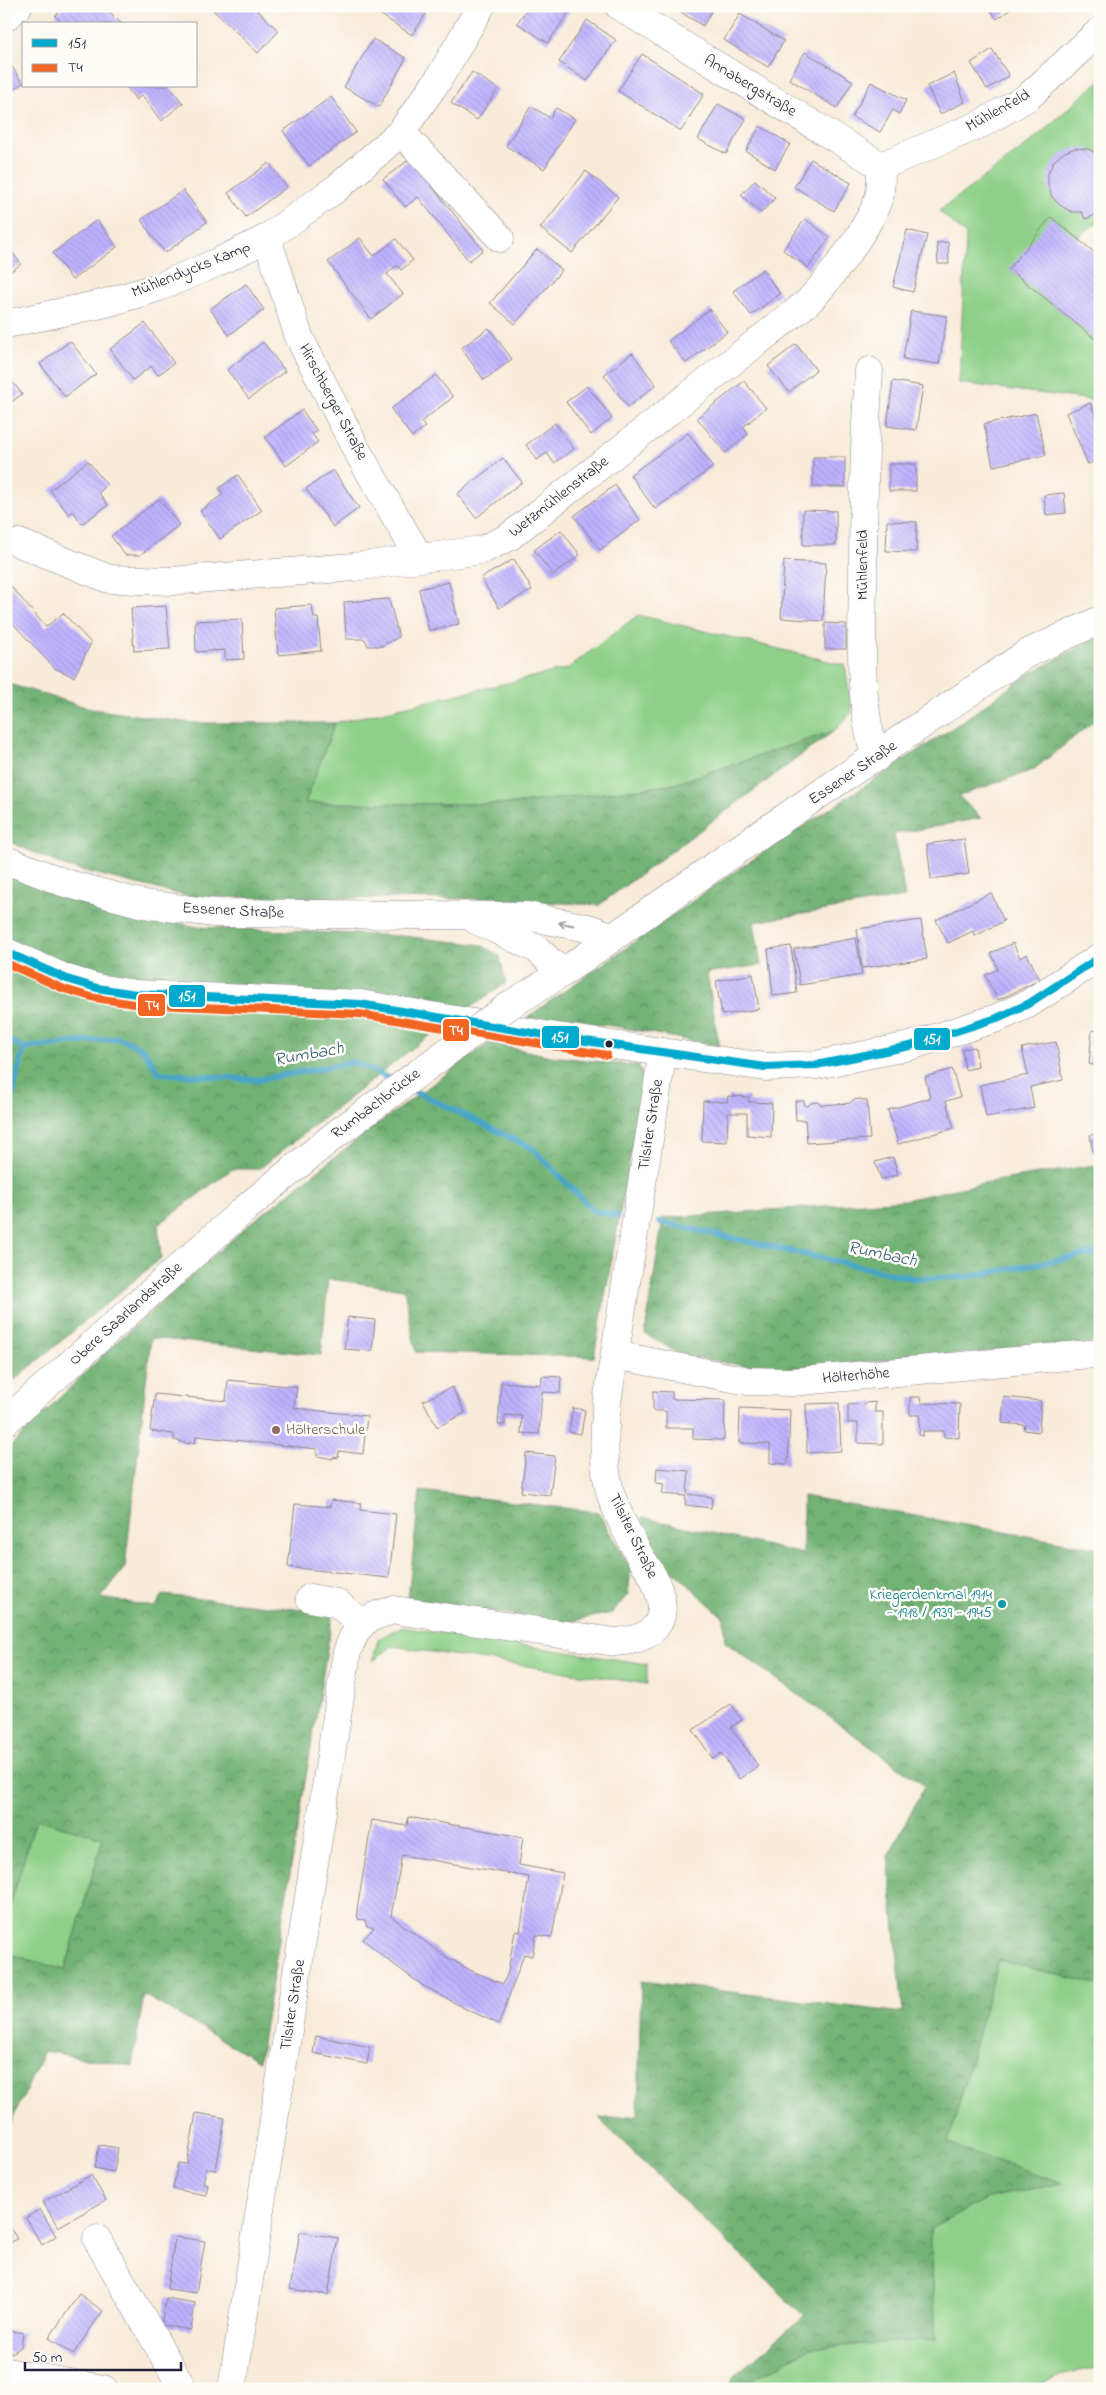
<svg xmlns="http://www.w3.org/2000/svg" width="1106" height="2395" viewBox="0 0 1106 2395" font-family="'Indie Flower',sans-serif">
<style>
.grass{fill:#8ed088;stroke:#587962}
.forest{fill:url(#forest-crowns);stroke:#4a6a58}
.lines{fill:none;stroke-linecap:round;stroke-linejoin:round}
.stream{stroke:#4aa6c8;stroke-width:6}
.building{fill:url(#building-back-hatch);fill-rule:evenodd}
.minor-casing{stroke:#8d868a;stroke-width:29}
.major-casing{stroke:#8d868a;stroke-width:29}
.minor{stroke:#fff;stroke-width:28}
.major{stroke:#fff;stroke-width:28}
.major-bridge-casing{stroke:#8d868a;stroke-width:29;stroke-linecap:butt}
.major-bridge{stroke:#fff;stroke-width:28}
.bus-1-casing{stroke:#fdfcf7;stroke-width:11}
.bus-2-casing{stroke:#fdfcf7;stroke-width:11}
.bus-1{stroke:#00a9ce;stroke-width:8}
.bus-2{stroke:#f26522;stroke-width:8}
.oneway{stroke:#9c9ca7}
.bus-dot{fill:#22223b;stroke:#fdfcf7;stroke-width:2}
.education-dot{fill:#8d6e63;stroke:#fdfcf7;stroke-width:2}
.culture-dot{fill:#0f9aa8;stroke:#fdfcf7;stroke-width:2}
.labels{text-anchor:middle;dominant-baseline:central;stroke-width:5;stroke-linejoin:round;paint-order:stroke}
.street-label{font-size:16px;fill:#22223b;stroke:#fdfcf7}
.education-label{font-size:16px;fill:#785e54;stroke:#fdfcf7;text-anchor:start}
.culture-label{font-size:16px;fill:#0d838f;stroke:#fdfcf7;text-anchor:end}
.water-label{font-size:18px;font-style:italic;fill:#345d7a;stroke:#fdfcf7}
.line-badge{stroke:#fdfcf7;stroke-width:2}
.badge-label{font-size:14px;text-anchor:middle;font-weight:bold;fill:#fff}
</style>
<defs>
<pattern id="forest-crowns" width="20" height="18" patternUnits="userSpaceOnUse" patternTransform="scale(1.25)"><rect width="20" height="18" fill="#72b274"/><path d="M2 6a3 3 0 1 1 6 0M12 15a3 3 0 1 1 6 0" fill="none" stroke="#5d9060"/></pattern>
<pattern id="building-back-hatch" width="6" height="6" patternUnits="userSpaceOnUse" patternTransform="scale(1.25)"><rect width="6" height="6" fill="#bfb2fe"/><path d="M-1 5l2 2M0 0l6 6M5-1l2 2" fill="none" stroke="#a499db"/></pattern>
</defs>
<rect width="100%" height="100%" fill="#fdfcf7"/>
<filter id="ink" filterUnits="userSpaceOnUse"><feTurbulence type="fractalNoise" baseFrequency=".02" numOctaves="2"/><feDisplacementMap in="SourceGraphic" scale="10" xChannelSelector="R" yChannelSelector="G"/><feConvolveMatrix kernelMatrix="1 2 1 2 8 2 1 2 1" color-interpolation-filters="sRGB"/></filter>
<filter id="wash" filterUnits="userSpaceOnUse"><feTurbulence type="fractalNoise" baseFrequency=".0096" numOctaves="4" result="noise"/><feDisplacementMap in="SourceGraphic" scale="20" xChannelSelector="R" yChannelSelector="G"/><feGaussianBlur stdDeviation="1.12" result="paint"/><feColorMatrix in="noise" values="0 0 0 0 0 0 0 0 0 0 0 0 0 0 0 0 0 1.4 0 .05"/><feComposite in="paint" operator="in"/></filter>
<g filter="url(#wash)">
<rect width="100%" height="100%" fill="#f8ebd9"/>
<g class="grass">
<polygon points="1100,80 1100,220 1077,238 1009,269 1100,343 1100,415 1092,400 959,383 966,235 939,211 1030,143"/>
<polygon points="638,615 845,665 852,712 834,731 671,785 512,804 304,803 335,723 567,669"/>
<polygon points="401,1627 647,1664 647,1684 392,1646 373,1661 378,1639"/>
<polygon points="36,1819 103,1838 65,1970 6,1953 6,1919"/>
<polygon points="998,1959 1100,1985 1100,2368 1059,2376 1029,2389 736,2389 810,2348 936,2339 930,2229 987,2198 1062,2183 947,2144"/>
</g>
<g class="forest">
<polygon points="1100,636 1100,713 1093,722 1033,770 959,796 981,818 894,834 905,897 754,922 761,965 707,973 719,1046 614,1026 526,1018 737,870 960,723 1027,675"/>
<polygon points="6,683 92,709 192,723 335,723 305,803 512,804 671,785 834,731 599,905 492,899 191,897 64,866 6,840"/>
<polygon points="6,873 58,896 197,927 403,936 482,945 500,957 506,983 418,1044 259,1169 232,1169 158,1225 161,1258 6,1387"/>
<polygon points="489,1043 550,1056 639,1066 644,1080 594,1357 416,1352 404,1289 328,1279 321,1355 151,1338 125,1567 101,1598 155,1607 163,1595 333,1613 259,2061 144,1995 132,2066 44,2051 6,2134 6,1953 65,1970 103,1838 36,1819 6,1919 6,1451 112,1346 246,1227 372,1128"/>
<polygon points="1095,1165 1097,1174 1100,1174 1100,1342 773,1370 683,1356 645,1334 663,1218 905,1200 989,1182"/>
<polygon points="420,1491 598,1512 631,1569 628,1594 612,1613 563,1623 408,1598"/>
<polygon points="803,1496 1100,1549 1100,1985 998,1960 948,2144 1063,2183 987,2198 930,2229 936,2339 810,2348 736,2389 729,2389 733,2377 804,2316 599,2119 638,2115 641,1981 903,2013 888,1856 925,1786 725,1642 724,1618 669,1567 649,1543 642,1517 803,1554"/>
</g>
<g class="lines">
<g class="stream">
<polyline points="6,1039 24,1048 119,1038 143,1049 159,1073 257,1080 355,1062 394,1081"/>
<polyline points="410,1089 532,1148 594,1211 618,1216"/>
<polyline points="6,1122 24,1048"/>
<polyline points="660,1222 916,1279 966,1277 1100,1252"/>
</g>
</g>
<g id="blocks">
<g class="building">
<polygon points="64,6 104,6 122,24 63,24 55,16"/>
<polygon points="215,6 253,6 279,31 258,53 212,9"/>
<polygon points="382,6 414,6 426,14 412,35 378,13"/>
<polygon points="529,6 567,6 571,9 548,43 517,23"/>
<polygon points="682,6 714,6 703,26 679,11"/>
<polygon points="987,6 1015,6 997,19"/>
<polygon points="740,14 784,41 768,67 724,40"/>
<polygon points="587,20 616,40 587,81 559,62"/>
<polygon points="373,39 406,58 379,107 344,87"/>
<polygon points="992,49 1009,76 987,89 971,63"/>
<polygon points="805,52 853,81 837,108 789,79"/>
<polygon points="642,54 704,94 681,131 618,91"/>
<polygon points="6,58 23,83 6,94"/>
<polygon points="472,72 498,89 477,120 451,103"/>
<polygon points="954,73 965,102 940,114 927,86"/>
<polygon points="871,82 906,100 899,114 893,110 880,132 852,117"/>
<polygon points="126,86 169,86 183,103 161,121 142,95 136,100"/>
<polygon points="331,97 356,132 309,166 283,131"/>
<polygon points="718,104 746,119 726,154 698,139"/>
<polygon points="531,106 550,118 556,108 575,119 544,169 506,146"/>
<polygon points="760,126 790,144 775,169 746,151"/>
<polygon points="1075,148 1088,149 1100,155 1100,205 1096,208 1098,214 1085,219 1082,212 1072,212 1061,206 1052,197 1048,185 1048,173 1054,161 1063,153"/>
<polygon points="410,159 483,250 469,261 418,197 405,207 383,179"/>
<polygon points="811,159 851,183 834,211 794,187"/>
<polygon points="269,163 287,187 246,217 228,193"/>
<polygon points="586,171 618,197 572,253 540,228"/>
<polygon points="755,180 775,198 761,213 741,195"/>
<polygon points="183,190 207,222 165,253 141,220"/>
<polygon points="1051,217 1100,257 1100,343 1009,269"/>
<polygon points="805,219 830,237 808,268 783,250"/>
<polygon points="97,220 117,247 72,280 53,253"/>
<polygon points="907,230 927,235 913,292 893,287"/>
<polygon points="360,238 374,256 396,239 413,260 401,270 397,265 387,274 403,294 371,319 328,262"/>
<polygon points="948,242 949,264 938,264 937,243"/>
<polygon points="6,244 21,264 6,275"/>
<polygon points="537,249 562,270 515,324 490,303"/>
<polygon points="763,269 780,294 751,315 733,291"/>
<polygon points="246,284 264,310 229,335 210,309"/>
<polygon points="710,309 727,332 686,363 668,341"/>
<polygon points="911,311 947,316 939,364 903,359"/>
<polygon points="145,323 174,363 158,375 151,366 133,380 110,349"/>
<polygon points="489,328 512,359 484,380 461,348"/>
<polygon points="70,341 96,374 65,397 40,364"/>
<polygon points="263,342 285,371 249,399 227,370"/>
<polygon points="796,344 816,370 789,392 768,366"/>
<polygon points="632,353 656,385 628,407 604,375"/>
<polygon points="6,374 22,394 6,406"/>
<polygon points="436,375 453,397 421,422 425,427 412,437 391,409"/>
<polygon points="744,381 766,408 743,427 748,434 725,453 697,418"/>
<polygon points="893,381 923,386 916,430 887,426"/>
<polygon points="587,386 612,418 591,435 566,402"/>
<polygon points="1090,403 1100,425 1100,459 1088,464 1066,413"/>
<polygon points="302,410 317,431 312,434 318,442 286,466 265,437"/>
<polygon points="1036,413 1046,455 993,466 984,424"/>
<polygon points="555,423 574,449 554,463 547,453 537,460 526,445"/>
<polygon points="688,433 713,467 655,509 630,475"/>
<rect x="813" y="457" width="32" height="30"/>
<polygon points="503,458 522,482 476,518 457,494"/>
<polygon points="88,461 107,485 99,493 108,505 82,524 73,511 69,515 50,490"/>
<rect x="889" y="464" width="27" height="27"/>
<polygon points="333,470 359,508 333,527 306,489"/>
<polygon points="238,475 262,510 220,539 200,511 223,494 219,488"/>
<polygon points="615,485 640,520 600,550 574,516"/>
<polygon points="1064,493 1066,513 1046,515 1044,495"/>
<polygon points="159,499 179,525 140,555 125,555 111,536"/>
<polygon points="803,510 836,511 836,545 803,545"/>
<polygon points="887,521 917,522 916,552 886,551"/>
<polygon points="561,530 580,555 553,575 534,550"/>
<polygon points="514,559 532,590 499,608 481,578"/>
<polygon points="784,561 826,563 823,621 781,618"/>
<polygon points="6,581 46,627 63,613 91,643 74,677 54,668 6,616"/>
<polygon points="449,582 459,624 429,631 419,589"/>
<polygon points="389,599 399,637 382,646 368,646 365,639 346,639 344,602"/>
<polygon points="312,605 314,618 318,618 321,651 278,655 274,608"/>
<polygon points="166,606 170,649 134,651 131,608"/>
<polygon points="242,619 244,659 225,660 225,650 196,652 195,621"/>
<polygon points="825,623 846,624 846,649 825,649"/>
<polygon points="964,839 969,874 931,879 927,844"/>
<polygon points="991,893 1004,921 975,936 973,931 948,943 936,920"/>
<polygon points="921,920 927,959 862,968 857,929"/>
<polygon points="856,938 862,975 800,985 794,949"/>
<polygon points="1013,943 1020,958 1027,954 1040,980 998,1000 985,975 998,969 991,953"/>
<polygon points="791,946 797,993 773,996 768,949"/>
<polygon points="753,974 759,1009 722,1015 716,981"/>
<polygon points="1092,1030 1100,1031 1100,1066 1089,1064"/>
<polygon points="1056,1042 1063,1080 1030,1087 1034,1108 986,1117 980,1085 1028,1075 1022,1048"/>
<polygon points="975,1047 978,1067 965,1070 962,1049"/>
<polygon points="952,1069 960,1097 946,1101 954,1128 898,1144 888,1110 930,1098 925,1077"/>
<polygon points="728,1096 749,1097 749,1102 772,1103 771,1137 747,1135 747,1113 728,1113 727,1142 702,1141 703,1101 727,1102"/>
<polygon points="860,1099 867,1101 870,1139 807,1143 805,1120 796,1120 795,1101 804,1101 805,1106 808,1106 811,1103 818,1102 821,1105 850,1103 853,1100"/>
<polygon points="1100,1133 1100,1151 1093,1153 1090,1135"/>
<polygon points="893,1157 898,1175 881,1179 875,1162"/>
<polygon points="348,1317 375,1320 372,1351 344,1349"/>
<polygon points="542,1376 561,1377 560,1393 542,1392 539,1434 521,1433 522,1416 505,1415 505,1425 498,1425 501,1382 541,1385"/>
<polygon points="228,1380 297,1387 294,1408 367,1416 363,1454 339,1451 338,1458 333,1457 333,1459 317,1456 317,1449 196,1436 195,1443 190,1442 190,1444 174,1440 174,1434 150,1431 155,1394 226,1401"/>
<polygon points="452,1387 465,1413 437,1427 423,1401"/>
<polygon points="653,1391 672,1392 672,1399 725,1400 724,1440 693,1439 693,1428 666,1428 666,1411 653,1411"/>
<polygon points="910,1397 920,1397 921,1403 960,1404 959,1438 944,1437 944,1431 923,1431 923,1436 919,1435 920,1415 910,1415"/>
<polygon points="1004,1397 1041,1401 1039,1432 1024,1430 1025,1425 1002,1423"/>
<polygon points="875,1402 875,1412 883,1412 883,1444 858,1443 858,1423 848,1423 848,1405"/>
<polygon points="839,1403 841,1451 807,1453 806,1404"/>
<polygon points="573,1408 585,1410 581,1434 569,1432"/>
<polygon points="740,1408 790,1410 788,1464 770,1463 770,1444 739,1443"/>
<polygon points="526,1453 555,1456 550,1495 521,1492"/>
<polygon points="657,1468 689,1471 687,1494 712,1497 711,1508 685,1505 686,1496 662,1494 664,1484 656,1483"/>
<polygon points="331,1500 361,1503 360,1510 396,1514 389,1578 288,1567 295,1504 330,1507"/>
<polygon points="731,1704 742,1720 731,1727 758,1766 739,1779 721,1753 713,1759 693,1730"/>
<path d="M408 1817 523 1837 519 1865 563 1873 552 1937 536 1935 532 1956 524 1954 499 2024 466 2009 422 1985 385 1958 363 1939 374 1928 367 1926 365 1920 358 1919 357 1910 372 1820 407 1826ZM402 1855 529 1877 520 1932 515 1931 508 1972 503 1984 472 1971 443 1955 391 1916Z"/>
<polygon points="316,2036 370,2047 367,2064 313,2053"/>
<polygon points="196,2113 225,2118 216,2170 206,2169 203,2184 208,2185 206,2195 173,2189 178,2163 187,2164"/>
<polygon points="99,2145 118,2148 114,2172 95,2168"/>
<polygon points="91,2175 106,2200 58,2227 43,2202"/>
<polygon points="40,2209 56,2236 42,2245 26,2218"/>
<polygon points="6,2221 17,2239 6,2245"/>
<polygon points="300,2232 338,2238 328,2295 290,2289"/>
<polygon points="175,2237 205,2241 196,2293 167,2289"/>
<polygon points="79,2294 103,2311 73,2354 49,2338"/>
<polygon points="166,2298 195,2303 191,2330 161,2325"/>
<polygon points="7,2330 23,2333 21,2347 12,2353 6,2352"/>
</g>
</g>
</g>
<g filter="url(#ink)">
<use href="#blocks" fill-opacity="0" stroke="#8d868a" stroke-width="1"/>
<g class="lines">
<g class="minor-casing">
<g id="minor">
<polyline points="619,6 881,166"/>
<polyline points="6,17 18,6"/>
<polyline points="401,132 500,238"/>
<polyline points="881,166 981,124 1028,97 1100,31"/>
<polyline points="267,238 299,337 356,449 419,557"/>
<polyline points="6,324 106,303 159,287 218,262 267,238 337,188 401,132 438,80 481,6"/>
<path d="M869 371C864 442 863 513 863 584 862 642 858 702 876 758"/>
<path d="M19 543 109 579 171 581 354 567 482 550 509 537 808 302C829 280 874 222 880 193 881 184 881 175 881 166"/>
<polyline points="6,952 67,979 97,988 136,994 360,1004 551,1036 765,1067 816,1065 910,1046 997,1018 1028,1004 1100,957"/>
<polyline points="615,1355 748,1381 792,1382 1100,1353"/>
<polyline points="310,1598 337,1603 362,1624"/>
<polyline points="97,2239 183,2389"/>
<polyline points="7,2372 103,2389"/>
<path d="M232 2389 347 1652C358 1622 364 1618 394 1610L615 1642C653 1640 672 1622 656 1584 652 1572 643 1562 637 1551 627 1532 616 1512 610 1492 602 1462 604 1432 607 1402L663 1052"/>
</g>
</g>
<g class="major-casing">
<g id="major">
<polyline points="6,860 65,883 143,904 215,913 527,916 588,928 613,937"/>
<polyline points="476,920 537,949 562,973"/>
<polyline points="510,1005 562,973 762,833 1026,654 1100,620"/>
<polyline points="6,1421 246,1208"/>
</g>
</g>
<use href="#minor" class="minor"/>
<use href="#major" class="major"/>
<g class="major-bridge-casing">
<polyline id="major-bridge" points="246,1208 331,1138 510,1005"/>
</g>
<use href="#major-bridge" class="major-bridge"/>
<g class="bus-1-casing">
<polyline id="bus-1" points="6,952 67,979 97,988 136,994 360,1004 551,1036 765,1067 816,1065 910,1046 997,1018 1028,1004 1100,957"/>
</g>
<g class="bus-2-casing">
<polyline id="bus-2" points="6,963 64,989 95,998 134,1004 359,1014 607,1055"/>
</g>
<use href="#bus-1" class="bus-1"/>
<use href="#bus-2" class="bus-2"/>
</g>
<defs><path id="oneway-shaft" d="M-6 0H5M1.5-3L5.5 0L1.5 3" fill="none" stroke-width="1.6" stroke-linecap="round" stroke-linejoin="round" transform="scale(1.25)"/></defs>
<use class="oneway" href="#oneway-shaft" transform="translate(566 924) rotate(-169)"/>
</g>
<circle class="bus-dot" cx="609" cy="1044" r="4.5"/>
<circle class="education-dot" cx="276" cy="1430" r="5"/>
<circle class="culture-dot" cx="1002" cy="1604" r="5"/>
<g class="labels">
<g class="street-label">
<text transform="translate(750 86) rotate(31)">Annabergstraße</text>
<text transform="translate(998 111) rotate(-29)">Mühlenfeld</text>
<text transform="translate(191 270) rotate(-22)">Mühlendycks Kamp</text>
<text transform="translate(333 402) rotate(62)">Hirschberger Straße</text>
<text transform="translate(559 497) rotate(-38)">Wetzmühlenstraße</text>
<text transform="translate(863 565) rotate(-90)">Mühlenfeld</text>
<text transform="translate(853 773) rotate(-34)">Essener Straße</text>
<text transform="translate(233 911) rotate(3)">Essener Straße</text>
<text transform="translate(376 1104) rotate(-37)">Rumbachbrücke</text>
<text transform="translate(651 1125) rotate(-81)">Tilsiter Straße</text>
<text transform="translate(126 1314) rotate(-42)">Obere Saarlandstraße</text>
<text transform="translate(856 1376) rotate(-5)">Hölterhöhe</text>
<text transform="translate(633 1536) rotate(64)">Tilsiter Straße</text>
<text transform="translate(293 2005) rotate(-81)">Tilsiter Straße</text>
</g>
<g class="education-label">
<text x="286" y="1430">Hölterschule</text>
</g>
<g class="culture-label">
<text x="992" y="1595">Kriegerdenkmal 1914<tspan x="992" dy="18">- 1918 / 1939 - 1945</tspan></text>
</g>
<g class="water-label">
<text transform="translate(309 1055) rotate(-10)">Rumbach</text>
<text transform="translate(882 1255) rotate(12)">Rumbach</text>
</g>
</g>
<g class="line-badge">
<rect x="168" y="984" width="38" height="24" rx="5" fill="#00a9ce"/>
<rect x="137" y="993" width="29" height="24" rx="5" fill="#f26522"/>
<rect x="442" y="1018" width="28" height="24" rx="5" fill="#f26522"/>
<rect x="541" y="1025" width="39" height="24" rx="5" fill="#00a9ce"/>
<rect x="913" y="1027" width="38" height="24" rx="5" fill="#00a9ce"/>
</g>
<g class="badge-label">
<text x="187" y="1001">151</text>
<text x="152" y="1010">T4</text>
<text x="456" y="1035">T4</text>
<text x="560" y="1042">151</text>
<text x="932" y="1044">151</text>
</g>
<rect width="1106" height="2395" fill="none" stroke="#fdfcf7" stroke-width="25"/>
<rect x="22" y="22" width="175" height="65" fill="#fdfcf7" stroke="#a5a5ac"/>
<rect x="32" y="39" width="25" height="8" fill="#00a9ce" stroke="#a5a5ac"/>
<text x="68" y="48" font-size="15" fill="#22223b">151</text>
<rect x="32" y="64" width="25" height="8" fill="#f26522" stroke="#a5a5ac"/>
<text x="68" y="72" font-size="15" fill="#22223b">T4</text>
<path d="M25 2362v8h156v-8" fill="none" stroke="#22223b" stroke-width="2.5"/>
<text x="32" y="2362" font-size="15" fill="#22223b" stroke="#fdfcf7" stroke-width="4" paint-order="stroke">50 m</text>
</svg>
